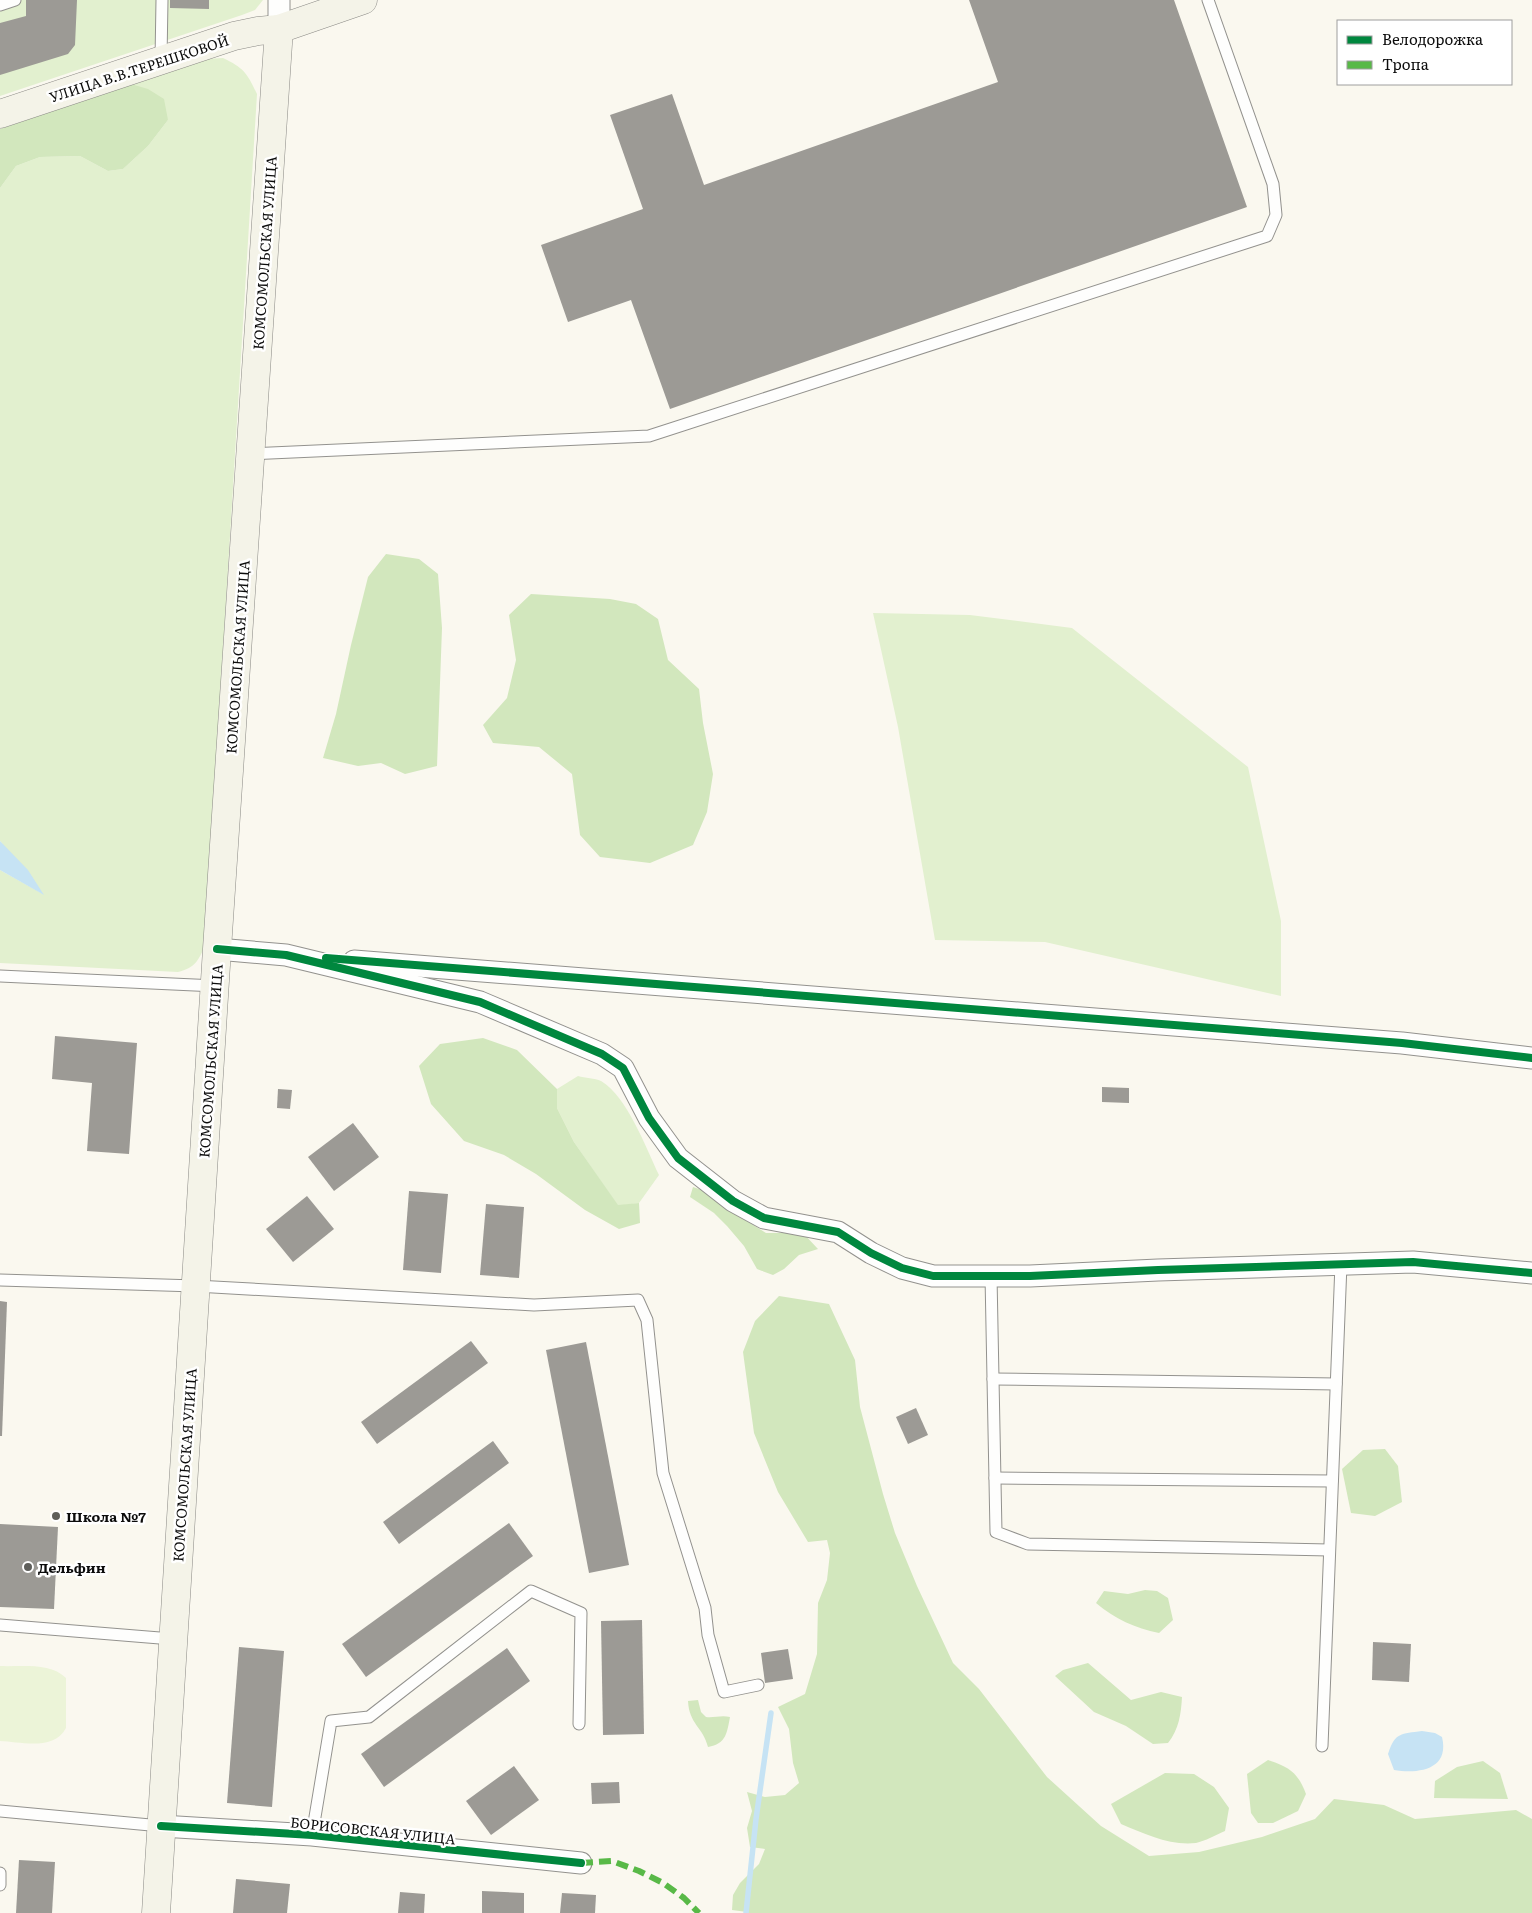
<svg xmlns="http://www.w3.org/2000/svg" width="1532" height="1913" viewBox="0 0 1532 1913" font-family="Literata,serif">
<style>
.green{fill:#e2f0cf}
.forest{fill:#d2e7bd}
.pitch{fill:#ecf4d8}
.water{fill:#c6e3f4}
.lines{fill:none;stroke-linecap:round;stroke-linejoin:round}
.stream{stroke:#c6e3f4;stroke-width:5.5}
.building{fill:#9c9a95}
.lane-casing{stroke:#93928e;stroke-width:13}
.street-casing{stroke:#93928e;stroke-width:23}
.secondary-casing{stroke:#8a8985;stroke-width:29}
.lane{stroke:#fefefd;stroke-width:11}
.street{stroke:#fefefd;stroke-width:21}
.secondary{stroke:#f4f3e8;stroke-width:28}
.quiet{stroke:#58b947;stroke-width:6;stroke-dasharray:12 6;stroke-linecap:butt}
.cycleway-casing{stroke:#fff;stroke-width:11}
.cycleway{stroke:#00873e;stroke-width:8}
.poi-dot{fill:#5f5f5b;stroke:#fff;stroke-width:2}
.labels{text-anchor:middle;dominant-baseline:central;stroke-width:5;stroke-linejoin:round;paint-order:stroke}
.street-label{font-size:14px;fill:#0c0c0c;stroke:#fff}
.poi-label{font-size:14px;font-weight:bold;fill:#0c0c0c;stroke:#fff;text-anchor:start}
</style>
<rect width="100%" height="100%" fill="#faf8ef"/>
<g class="green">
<polygon points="0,0 263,0 255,10 242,15 0,96"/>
<path d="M223 58C244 68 247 73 257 94L205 945C199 960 195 968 178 972L0 963V870L43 894 0 841V188L16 166 40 157 80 156 108 171 123 169 148 146 168 120 131 84 204 59Z"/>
<polygon points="873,613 970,615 1072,628 1248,767 1281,921 1281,996 1045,942 935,940 898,727"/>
<path d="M578 1076C585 1078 595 1078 601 1081 627 1096 646 1148 659 1175L639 1203 618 1206 574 1142 557 1108V1089Z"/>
</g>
<g class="forest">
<polygon points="131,84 148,89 164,99 168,120 148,146 123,169 108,171 80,156 40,157 16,166 0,188 0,129"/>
<polygon points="386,554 419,559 438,574 442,628 437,766 405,774 381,763 358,766 323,758 336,714 351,645 368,577"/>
<polygon points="531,594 610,599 636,604 658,619 668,660 699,689 703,723 713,774 707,812 693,845 650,863 600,857 580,835 572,774 539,747 493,743 483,725 507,698 516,660 509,615"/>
<polygon points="483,1038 517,1050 557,1089 557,1108 574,1142 618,1205 639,1203 640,1223 619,1229 585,1210 536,1174 504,1155 464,1141 431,1104 419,1066 440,1044"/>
<polygon points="693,1187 708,1192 742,1218 766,1233 803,1233 818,1249 799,1255 784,1269 773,1275 757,1269 744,1246 727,1226 714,1213 690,1197"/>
<polygon points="779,1296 829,1304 855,1360 860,1407 883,1494 895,1533 917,1586 953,1663 979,1689 1047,1777 1101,1826 1149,1856 1199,1852 1262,1837 1315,1819 1334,1799 1384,1805 1415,1819 1516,1810 1532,1819 1532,1913 747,1913 747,1912 732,1910 733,1895 740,1883 759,1864 765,1849 750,1847 747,1828 752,1811 747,1792 765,1797 785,1795 799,1783 793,1763 789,1729 778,1707 805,1694 817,1654 818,1603 827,1580 830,1553 827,1540 808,1542 778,1492 754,1433 743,1352 755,1321"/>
<polygon points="1385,1449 1398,1466 1402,1502 1375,1516 1351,1513 1342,1469 1363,1450"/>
<path d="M1145 1590 1157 1591 1168 1598 1173 1620 1159 1633C1135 1628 1115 1619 1096 1603L1104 1591 1128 1594Z"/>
<path d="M1088 1663 1131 1700 1161 1692 1182 1697C1181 1714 1179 1729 1168 1743L1153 1744 1126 1726 1094 1712 1055 1676 1063 1670Z"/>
<path d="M698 1700 701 1712 706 1717C714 1718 721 1715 730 1717 727 1733 726 1744 708 1747 703 1727 689 1724 688 1701Z"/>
<path d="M1268 1760C1290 1767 1298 1773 1306 1794L1298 1811 1273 1823H1258L1251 1813 1247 1774Z"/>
<polygon points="1483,1761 1500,1773 1508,1799 1434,1798 1435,1781 1457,1767"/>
<path d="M1165 1773 1194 1774 1214 1787 1229 1808 1225 1831C1216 1835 1205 1841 1196 1843 1170 1846 1145 1834 1121 1824L1111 1804Z"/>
</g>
<path class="pitch" d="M0 1666C21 1667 50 1662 66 1678V1728C54 1751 21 1742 0 1741Z"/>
<g class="water">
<polygon points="0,841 28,870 44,895 0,870"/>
<path d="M1422 1731 1435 1733 1442 1737C1450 1770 1418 1774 1394 1770L1388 1754C1395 1732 1401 1734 1422 1731Z"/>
</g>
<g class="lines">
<polyline class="stream" points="746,1913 756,1819 771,1713"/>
</g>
<g class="building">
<polygon points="26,0 77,0 75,45 68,54 0,75 0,23 26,16"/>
<polygon points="170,0 209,0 209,9 170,8"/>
<polygon points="969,0 1174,0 1247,207 670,409 631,300 568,322 541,245 643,209 610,115 672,94 704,185 998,82"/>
<polygon points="55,1036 137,1043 129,1154 87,1151 92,1083 52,1079"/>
<polygon points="1102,1087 1129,1088 1129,1103 1102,1102"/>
<polygon points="278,1089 292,1090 290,1109 277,1108"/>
<polygon points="353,1123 379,1157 334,1191 308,1157"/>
<polygon points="409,1191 448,1194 441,1273 403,1270"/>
<polygon points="307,1196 334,1229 293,1262 266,1229"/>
<polygon points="486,1204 524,1207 519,1278 480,1275"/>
<polygon points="0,1301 7,1302 2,1436 0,1436"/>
<polygon points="471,1341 488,1363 377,1444 361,1422"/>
<polygon points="586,1342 629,1565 589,1573 546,1350"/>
<polygon points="916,1408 928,1435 908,1444 896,1417"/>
<polygon points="493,1441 509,1463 399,1544 383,1522"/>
<polygon points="509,1523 533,1556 366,1677 342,1644"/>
<polygon points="0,1524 58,1527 54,1609 0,1607"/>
<polygon points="642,1620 644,1734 603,1735 601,1621"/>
<polygon points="1373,1642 1411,1644 1409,1682 1372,1680"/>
<polygon points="239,1647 284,1651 272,1807 227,1803"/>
<polygon points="507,1648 530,1681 384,1787 361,1754"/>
<polygon points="788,1649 793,1679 765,1683 761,1653"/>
<polygon points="514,1766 539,1800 491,1835 466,1801"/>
<polygon points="619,1782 620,1803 592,1804 591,1783"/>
<polygon points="19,1860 55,1862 52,1913 16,1913"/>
<polygon points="236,1879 290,1884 287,1913 233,1913"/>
<polygon points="482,1891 524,1893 524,1913 482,1913"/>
<polygon points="400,1892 425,1894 424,1913 398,1913"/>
<polygon points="562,1893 596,1895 595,1913 560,1913"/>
</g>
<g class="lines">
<g class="lane-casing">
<g id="lane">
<polyline points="0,5 15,0"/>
<polyline points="161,60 162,0"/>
<polyline points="250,454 649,436 1267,236 1276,215 1273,184 1208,0"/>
<polyline points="0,976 216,986"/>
<polyline points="991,1276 996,1532 1028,1544 1329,1550"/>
<polyline points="0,1280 196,1286 534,1305 638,1300 647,1320 663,1473 705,1608 708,1635 724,1692 758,1685"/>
<polyline points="993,1379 1336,1384"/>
<polyline points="995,1478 1332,1481"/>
<polyline points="0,1625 172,1639"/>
<polyline points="1322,1746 1341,1264"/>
<polyline points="0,1811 161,1826"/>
<polyline points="312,1835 331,1721 369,1717 531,1591 581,1613 579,1724"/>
<polyline points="0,1873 0,1885"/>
</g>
</g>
<g class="street-casing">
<g id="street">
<polyline points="279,0 279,29"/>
<polyline points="217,949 286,955 480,1002 602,1054 623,1068 649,1118 678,1158 733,1201 764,1218 838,1232 871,1253 902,1268 933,1276 1030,1276 1158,1270 1413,1262 1532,1273"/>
<polyline points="354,961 1402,1043 1532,1058"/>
<polyline points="161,1826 312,1835 581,1863"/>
</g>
</g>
<g class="secondary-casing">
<g id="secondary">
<polyline points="0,114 234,36 258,31 279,29 363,0"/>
<polyline points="156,1913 217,949 279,29"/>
</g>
</g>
<use href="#lane" class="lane"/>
<use href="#street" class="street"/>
<use href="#secondary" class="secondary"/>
<polyline class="quiet" points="581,1863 612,1861 639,1871 663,1883 684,1898 699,1913"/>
<g class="cycleway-casing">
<g id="cycleway">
<polyline points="217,949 286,955 480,1002 602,1054 623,1068 649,1118 678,1158 733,1201 764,1218 838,1232 871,1253 902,1268 933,1276 1030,1276 1158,1270 1413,1262 1532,1273"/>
<polyline points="326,958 1402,1043 1532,1058"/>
<polyline points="161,1826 312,1835 581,1863"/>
</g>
</g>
<use href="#cycleway" class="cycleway"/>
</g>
<g class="poi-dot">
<circle cx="56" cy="1516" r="5"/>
<circle cx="28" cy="1567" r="5"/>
</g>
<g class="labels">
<g class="street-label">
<text transform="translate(139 68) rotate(-18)">УЛИЦА В.В.ТЕРЕШКОВОЙ</text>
<text transform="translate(264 253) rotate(-86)">КОМСОМОЛЬСКАЯ УЛИЦА</text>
<text transform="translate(237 657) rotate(-86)">КОМСОМОЛЬСКАЯ УЛИЦА</text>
<text transform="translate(210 1061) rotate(-86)">КОМСОМОЛЬСКАЯ УЛИЦА</text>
<text transform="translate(184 1465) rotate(-86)">КОМСОМОЛЬСКАЯ УЛИЦА</text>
<text transform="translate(373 1830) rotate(6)">БОРИСОВСКАЯ УЛИЦА</text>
</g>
<g class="poi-label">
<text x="66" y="1516">Школа №7</text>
<text x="38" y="1567">Дельфин</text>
</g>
</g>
<rect x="1337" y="20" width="175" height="65" fill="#ffffff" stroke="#9e9e9e"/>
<rect x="1347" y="36" width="25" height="8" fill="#00873e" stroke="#9e9e9e"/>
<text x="1382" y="45" font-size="15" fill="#0c0c0c">Велодорожка</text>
<rect x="1347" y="61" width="25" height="8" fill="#58b947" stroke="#9e9e9e"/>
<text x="1382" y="70" font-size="15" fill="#0c0c0c">Тропа</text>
</svg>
